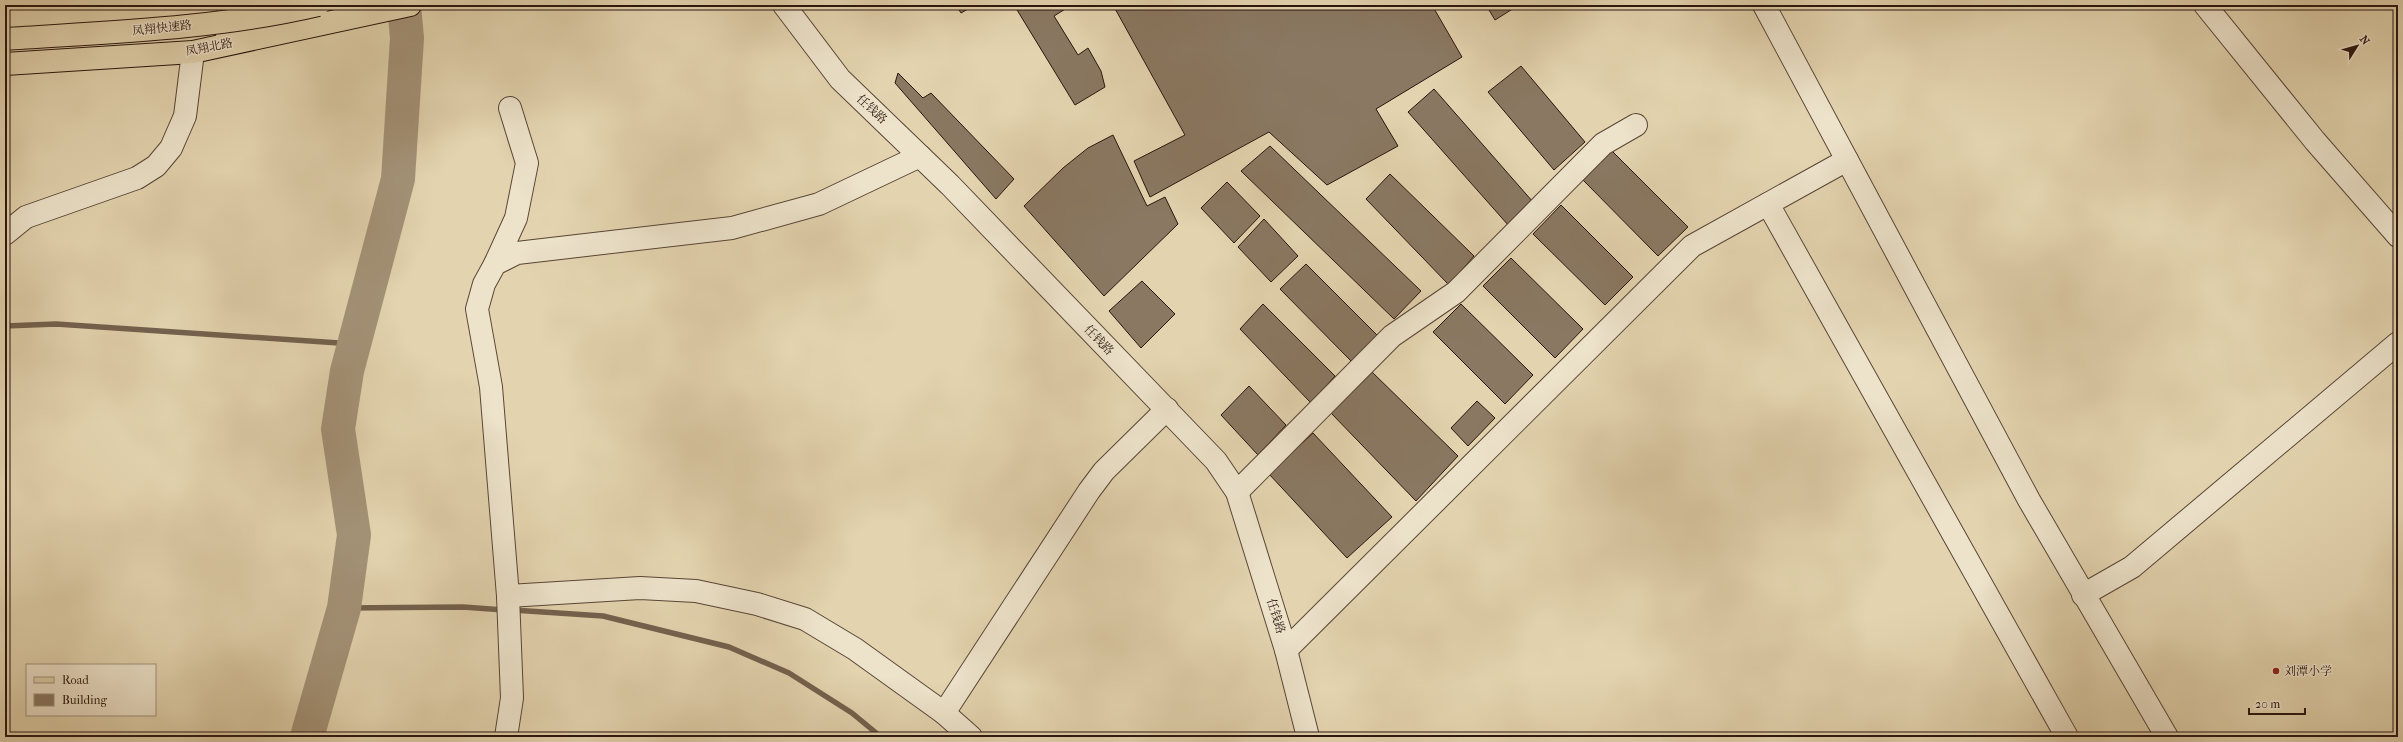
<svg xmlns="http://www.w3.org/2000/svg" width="2403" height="742" viewBox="0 0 2403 742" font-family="'IM FELL French Canon','Noto Serif SC',serif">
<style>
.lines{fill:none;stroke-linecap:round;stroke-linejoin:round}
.stream{stroke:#73614e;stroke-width:5.5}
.river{stroke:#a49378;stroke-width:34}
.building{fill:#8a7862;stroke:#2a150e}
.minor-casing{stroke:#584536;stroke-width:24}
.major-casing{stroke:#2a150e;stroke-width:24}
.minor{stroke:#ede3cb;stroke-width:22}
.major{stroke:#e3d4af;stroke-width:22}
.highway-bridge-casing{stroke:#2a150e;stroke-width:24;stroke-linecap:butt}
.highway-bridge{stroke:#e3d4af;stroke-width:22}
.poi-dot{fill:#8f2418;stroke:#ede3cb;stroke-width:1.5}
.labels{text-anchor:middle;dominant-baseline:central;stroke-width:3;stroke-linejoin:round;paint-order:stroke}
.street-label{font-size:12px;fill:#2a150e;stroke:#ede3cb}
.poi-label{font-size:12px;fill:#2a150e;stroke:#ede3cb;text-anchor:start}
</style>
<rect width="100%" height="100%" fill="#e3d4af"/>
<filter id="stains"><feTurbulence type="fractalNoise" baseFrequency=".005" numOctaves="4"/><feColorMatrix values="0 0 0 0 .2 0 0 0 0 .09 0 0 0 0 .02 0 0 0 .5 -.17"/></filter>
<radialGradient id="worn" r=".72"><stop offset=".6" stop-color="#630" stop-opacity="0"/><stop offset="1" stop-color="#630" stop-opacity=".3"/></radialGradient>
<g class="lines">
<g class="stream">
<polyline points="5,326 56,324 354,344"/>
<polyline points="344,608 463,607 504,610"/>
<polyline points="513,610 603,616 729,647 789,673 852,713 881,737"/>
</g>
<polyline class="river" points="307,737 344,608 354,535 338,429 347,371 398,179 407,38 404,5"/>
</g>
<g class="building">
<polygon points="956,5 975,5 961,13"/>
<polygon points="1014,5 1065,5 1067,8 1054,16 1078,55 1088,48 1101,71 1105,87 1075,105"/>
<polygon points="1113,5 1432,5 1462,57 1376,109 1398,146 1327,185 1269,132 1150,197 1134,161 1185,135"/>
<polygon points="1486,5 1519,5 1495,20"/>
<polygon points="1521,66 1585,142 1554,170 1488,92"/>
<polygon points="898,73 923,98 931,93 1014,179 996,199 895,83"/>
<polygon points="1434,89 1533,202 1509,226 1408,112"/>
<polygon points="1113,135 1147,206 1165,197 1178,224 1104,296 1024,206 1063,168 1088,148"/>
<polygon points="1270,146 1421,291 1394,319 1241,171"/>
<polygon points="1612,151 1688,227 1658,256 1583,180"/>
<polygon points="1390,174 1474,256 1449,285 1366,199"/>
<polygon points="1227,182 1260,216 1234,243 1201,208"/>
<polygon points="1561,205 1633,277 1605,305 1533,234"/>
<polygon points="1264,219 1298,256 1271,282 1238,247"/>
<polygon points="1511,258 1583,329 1555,358 1483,286"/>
<polygon points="1306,264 1377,335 1352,362 1280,289"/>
<polygon points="1142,281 1175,314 1141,348 1109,311"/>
<polygon points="1263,304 1335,376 1311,403 1240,329"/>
<polygon points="1461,304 1533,375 1505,404 1433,332"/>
<polygon points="1371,371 1458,456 1416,501 1331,413"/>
<polygon points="1249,386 1286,425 1258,455 1221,415"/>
<polygon points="1477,401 1495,418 1468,446 1451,428"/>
<polygon points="1313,433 1392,517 1347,558 1269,474"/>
</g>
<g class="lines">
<g class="minor-casing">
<g id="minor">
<polyline points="784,5 840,79 950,185 1216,461 1237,492 1286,650 1308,737"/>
<polyline points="1764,5 2029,500 2167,737"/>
<polyline points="2205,5 2315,141 2398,236"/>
<polyline points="227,39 228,5"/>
<polyline points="1768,204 2067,737"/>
<polyline points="5,234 26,217 137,178 156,166 171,148 185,116 193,52"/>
<polyline points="495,264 516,218 527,163 510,108"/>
<polyline points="1237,492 1392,336 1456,292 1603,144 1636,125"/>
<polyline points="2083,595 2132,567 2398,343"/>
<polyline points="508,596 640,588 696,591 757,604 805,619 855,649 944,713 971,737"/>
<polyline points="1286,650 1692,246 1847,160"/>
<polyline points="944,713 1089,491 1104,471 1167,409"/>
<polyline points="506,737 512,698 508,596 491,387 477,309 484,284 495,264 517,253 732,228 819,204 920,156"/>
</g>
</g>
<g class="major-casing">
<polyline id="major" points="5,64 193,52 410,5"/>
</g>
<use href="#minor" class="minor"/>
<use href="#major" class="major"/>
<g class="highway-bridge-casing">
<path id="highway-bridge" d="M5 39C110 32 215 29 318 5"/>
</g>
<use href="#highway-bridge" class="highway-bridge"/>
</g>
<circle class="poi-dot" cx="2276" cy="671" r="4"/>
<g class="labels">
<g class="street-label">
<text transform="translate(162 28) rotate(-6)">凤翔快速路</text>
<text transform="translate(209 47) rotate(-11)">凤翔北路</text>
<text transform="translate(872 109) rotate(43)">任钱路</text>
<text transform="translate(1099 340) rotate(46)">任钱路</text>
<text transform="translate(1276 616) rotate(73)">任钱路</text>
</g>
<g class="poi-label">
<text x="2284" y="671">刘潭小学</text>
</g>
</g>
<rect width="2403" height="742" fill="none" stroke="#e3d4af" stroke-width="20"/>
<rect x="6" y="6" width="2391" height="730" fill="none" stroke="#2a150e" stroke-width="2"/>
<rect x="10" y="10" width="2383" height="722" fill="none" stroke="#2a150e"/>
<rect x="26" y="664" width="130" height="52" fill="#ede3cb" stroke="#9f917f"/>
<rect x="34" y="677" width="20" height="6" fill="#e3d4af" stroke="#9f917f"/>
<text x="62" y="684" font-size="12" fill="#2a150e">Road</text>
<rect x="34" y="694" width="20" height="12" fill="#8a7862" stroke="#9f917f"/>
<text x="62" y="704" font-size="12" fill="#2a150e">Building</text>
<g transform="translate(2357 46) rotate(53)" stroke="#ede3cb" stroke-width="3" paint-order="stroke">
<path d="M0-3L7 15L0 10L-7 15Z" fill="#2a150e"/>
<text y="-6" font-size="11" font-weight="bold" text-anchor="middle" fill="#2a150e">N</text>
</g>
<path d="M2249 708v6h56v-6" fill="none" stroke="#2a150e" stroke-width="2"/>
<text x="2255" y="708" font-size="12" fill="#2a150e" stroke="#ede3cb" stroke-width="3" paint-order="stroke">20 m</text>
<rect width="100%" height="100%" filter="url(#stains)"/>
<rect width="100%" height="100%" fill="url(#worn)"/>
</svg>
